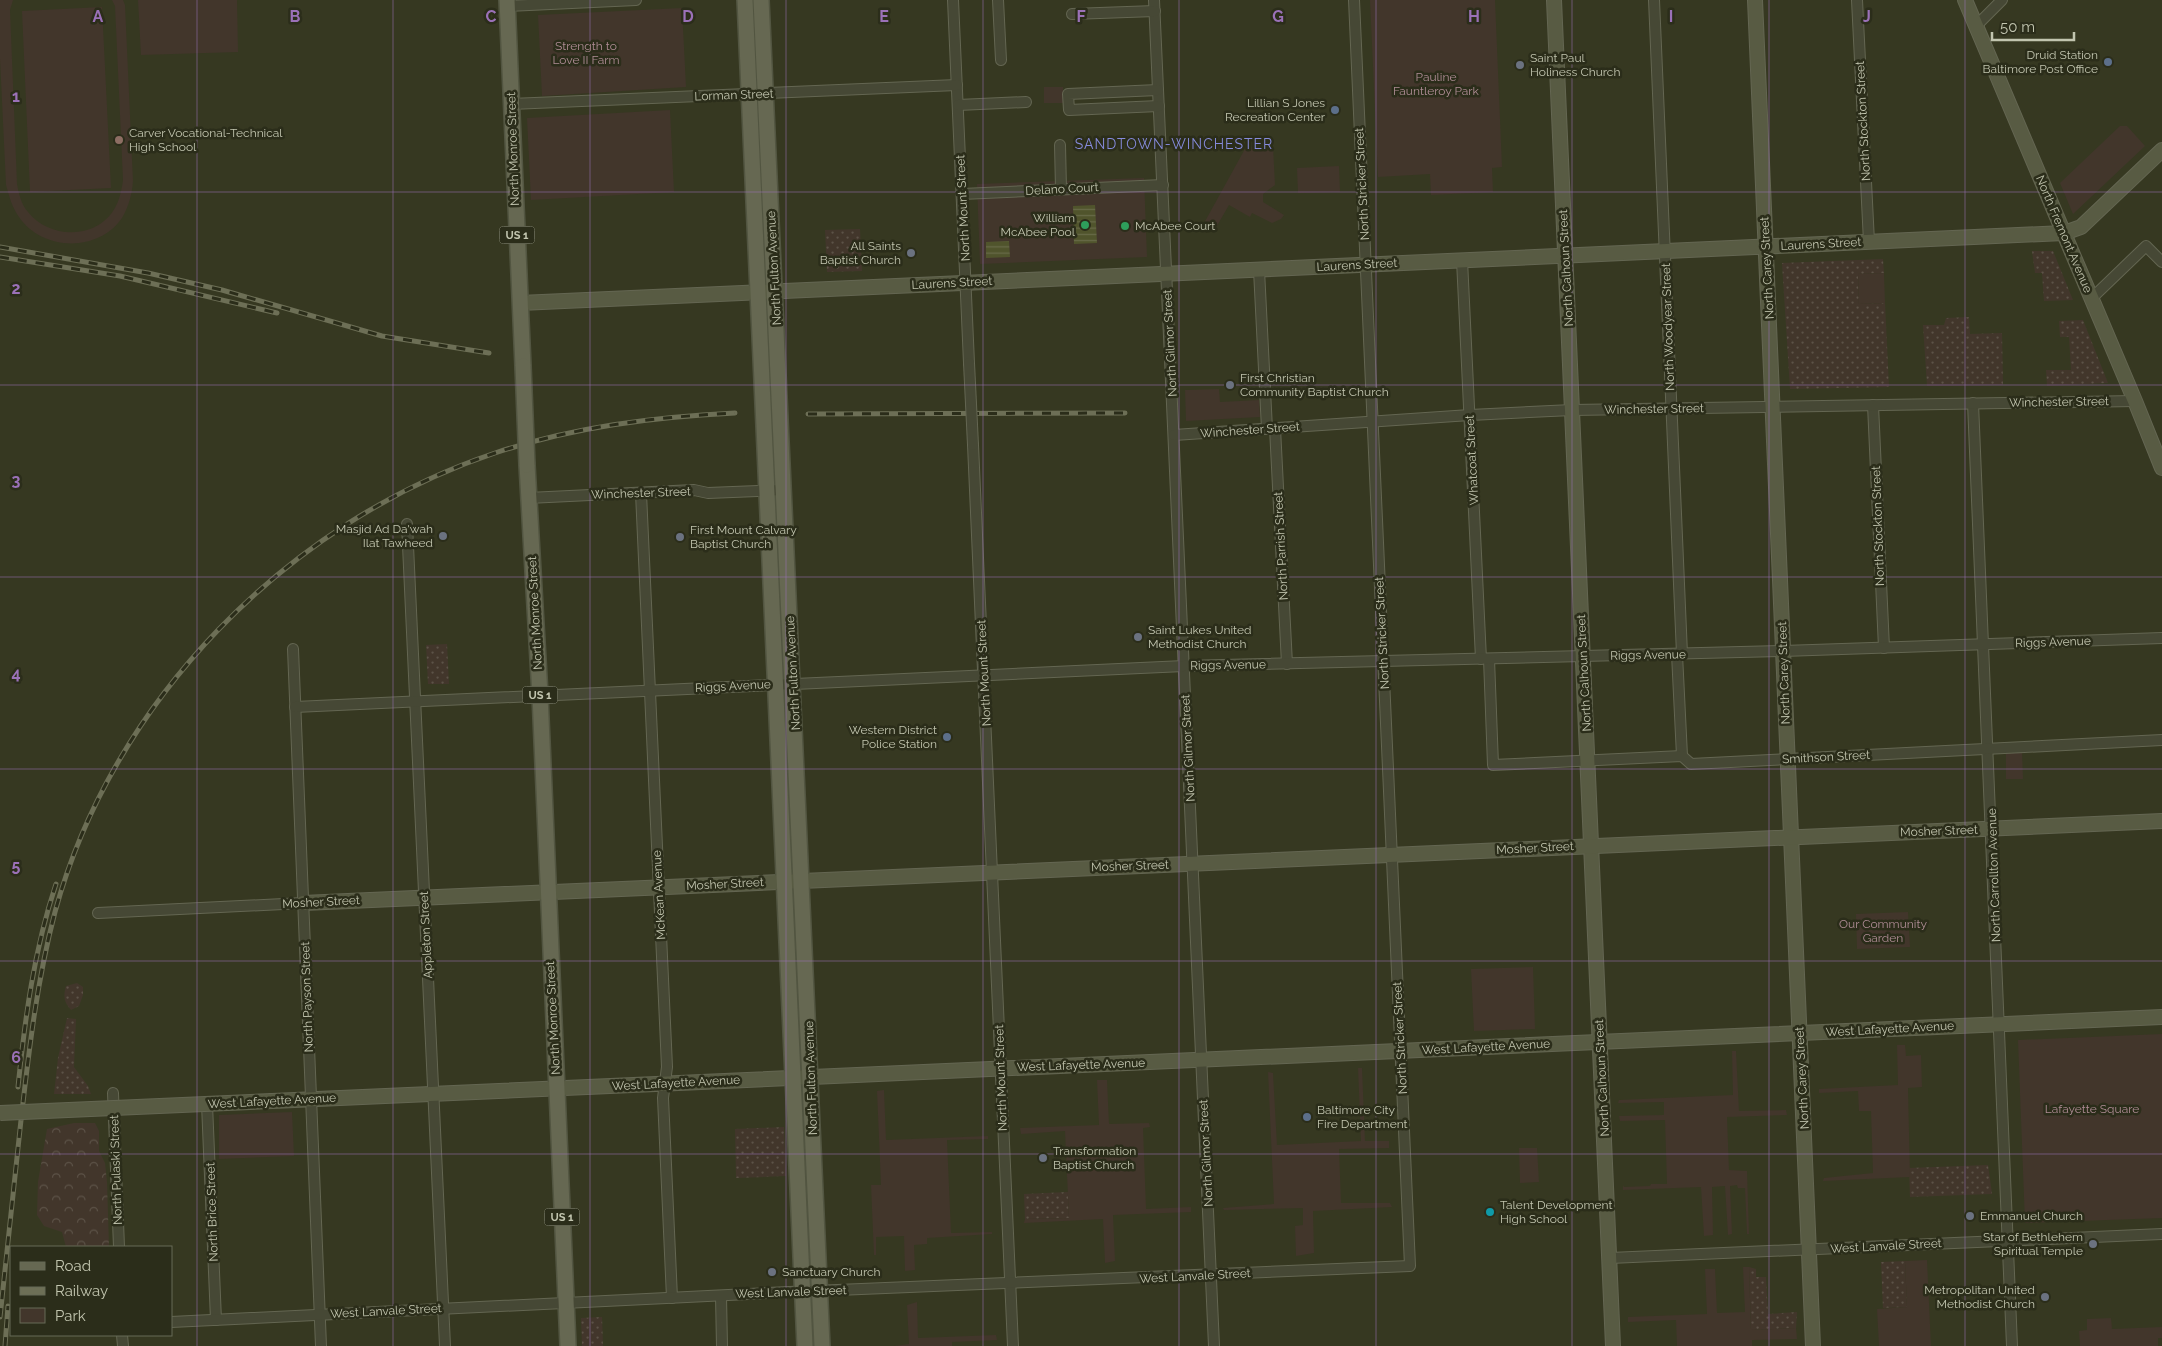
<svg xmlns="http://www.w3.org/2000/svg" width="2162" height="1346" viewBox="0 0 2162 1346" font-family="Raleway,sans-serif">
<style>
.grass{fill:url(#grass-dots)}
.forest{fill:url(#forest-crowns)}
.green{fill:#42362b}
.water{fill:url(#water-rules)}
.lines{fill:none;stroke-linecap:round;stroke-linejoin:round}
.street-casing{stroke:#646652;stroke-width:12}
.secondary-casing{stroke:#646652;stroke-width:16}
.primary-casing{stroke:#525541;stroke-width:18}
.street{stroke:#464835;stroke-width:10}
.secondary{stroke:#585b43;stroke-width:14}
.primary{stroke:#666852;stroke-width:15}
.rail-casing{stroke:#6d6f56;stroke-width:5}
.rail{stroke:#2b2d1a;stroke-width:3;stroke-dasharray:9;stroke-linecap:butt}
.street-bridge-casing{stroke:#646652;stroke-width:12;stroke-linecap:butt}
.secondary-bridge-casing{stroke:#646652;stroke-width:16;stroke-linecap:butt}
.primary-bridge-casing{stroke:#525541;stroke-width:18;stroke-linecap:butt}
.street-bridge{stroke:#464835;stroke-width:10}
.secondary-bridge{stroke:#585b43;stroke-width:14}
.primary-bridge{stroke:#666852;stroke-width:15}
.grid{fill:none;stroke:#9b71b8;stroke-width:1;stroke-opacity:0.55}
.service-dot{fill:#5c6f8a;stroke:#2b2d1a;stroke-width:2}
.worship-dot{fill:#6b7280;stroke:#2b2d1a;stroke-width:2}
.education-dot{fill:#8d6e63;stroke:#2b2d1a;stroke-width:2}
.leisure-dot{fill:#2e9e5b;stroke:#2b2d1a;stroke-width:2}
.culture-dot{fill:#0f9aa8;stroke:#2b2d1a;stroke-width:2}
.labels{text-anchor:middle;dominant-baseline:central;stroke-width:5;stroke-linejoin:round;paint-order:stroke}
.shield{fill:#2b2d1a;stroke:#959782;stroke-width:1}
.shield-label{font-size:11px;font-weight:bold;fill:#c2c5af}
.park-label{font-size:12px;fill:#b08d96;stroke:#2b2d1a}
.poi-label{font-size:12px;fill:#c2c5af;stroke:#2b2d1a;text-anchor:start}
.street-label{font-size:12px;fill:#c2c5af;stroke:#2b2d1a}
.neighbourhood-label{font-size:14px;letter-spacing:1px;fill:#868bdc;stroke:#2b2d1a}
.grid-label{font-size:16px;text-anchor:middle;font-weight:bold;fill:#9b71b8;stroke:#2b2d1a;stroke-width:5;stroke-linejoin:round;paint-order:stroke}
</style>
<defs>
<pattern id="grass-dots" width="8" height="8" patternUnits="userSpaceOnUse" patternTransform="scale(1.25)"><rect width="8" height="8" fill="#42362b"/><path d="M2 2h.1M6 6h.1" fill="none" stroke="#5c5247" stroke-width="1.8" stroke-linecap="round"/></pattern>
<pattern id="forest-crowns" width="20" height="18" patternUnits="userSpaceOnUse" patternTransform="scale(1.25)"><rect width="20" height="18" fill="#42362b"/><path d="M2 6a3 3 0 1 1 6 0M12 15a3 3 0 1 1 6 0" fill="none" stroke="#5c5247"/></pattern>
<pattern id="water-rules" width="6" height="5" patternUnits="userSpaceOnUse" patternTransform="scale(1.25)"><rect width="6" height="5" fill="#50542c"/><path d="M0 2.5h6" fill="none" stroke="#686b48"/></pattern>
</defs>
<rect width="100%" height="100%" fill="#363821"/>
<g class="grass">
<polygon points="860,229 862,271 827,272 825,230"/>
<polygon points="2032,251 2053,251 2073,300 2044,301 2042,273 2035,273"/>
<polygon points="1883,259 1884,273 1858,274 1859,304 1885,303 1889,387 1790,389 1782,263"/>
<polygon points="1969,317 1970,334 2002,333 2003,385 1927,386 1923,325 1944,325 1946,318"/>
<polygon points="2083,320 2108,383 2047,386 2046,370 2071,370 2069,337 2060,337 2059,321"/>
<polygon points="447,644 449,684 428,684 426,645"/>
<path d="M77 983 83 987V995L79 1006 71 1010C64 1002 63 997 66 986Z"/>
<polygon points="67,1018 76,1019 74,1067 88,1086 91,1094 54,1094 58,1058"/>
<polygon points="784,1127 786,1176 736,1178 735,1129"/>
<polygon points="1988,1165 1992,1194 1910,1197 1909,1168"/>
<polygon points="1068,1192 1069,1218 1025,1219 1024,1194"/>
<polygon points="1905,1261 1907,1307 1883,1308 1881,1262"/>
<polygon points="1749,1267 1756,1269 1756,1277 1766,1277 1768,1314 1797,1312 1796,1328 1751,1330"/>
<polygon points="602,1317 603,1346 582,1346 581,1318"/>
</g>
<polygon class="forest" points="74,1123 95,1123 99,1131 99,1151 105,1163 107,1182 109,1247 66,1247 62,1232 44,1226 37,1215 38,1182 47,1129"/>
<g class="green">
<path d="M0 0H13L10 10 17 184C19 194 21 204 28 212 46 235 82 239 104 221 117 211 121 195 123 180L115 6 112 0H123L125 5 133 181C132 194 129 206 122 218 98 253 42 251 19 217 12 207 9 196 6 185L0 59Z"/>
<polygon points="138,0 237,0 238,52 141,55"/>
<polygon points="1370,0 1495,0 1502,167 1492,168 1493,192 1431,195 1430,174 1378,177"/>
<polygon points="102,7 111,188 30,192 22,11"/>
<polygon points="682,8 686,87 542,96 538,15"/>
<rect x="1044" y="87" width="19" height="16"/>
<polygon points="670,110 674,192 531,200 527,118"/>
<polygon points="2120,126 2127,126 2145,146 2073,214 2060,183"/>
<polygon points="1273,146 1275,185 1263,194 1263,202 1284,215 1281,219 1272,223 1252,213 1250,217 1229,205 1214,231 1203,225 1246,147"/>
<polygon points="1339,166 1340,192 1298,193 1297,168"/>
<polygon points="1144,178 1147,257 980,264 977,184"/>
<polygon points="1884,273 1885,303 1859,304 1858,274"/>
<polygon points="1219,389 1220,402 1259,400 1260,417 1186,421 1185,390"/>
<polygon points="2006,750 2022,750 2023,779 2006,779"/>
<polygon points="1908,912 1910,947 1857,949 1856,914"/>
<polygon points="1533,967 1535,1029 1474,1031 1471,969"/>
<polygon points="2162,1034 2162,1218 2025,1223 2018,1040"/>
<polygon points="1897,1045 1905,1045 1906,1056 1921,1055 1922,1087 1908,1088 1910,1177 1823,1181 1824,1178 1873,1173 1871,1111 1859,1111 1858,1091 1819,1093 1819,1089 1898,1085"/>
<polygon points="1732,1051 1736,1051 1739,1111 1786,1110 1787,1115 1727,1117 1729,1170 1747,1171 1749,1234 1747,1234 1745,1188 1738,1188 1737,1185 1730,1186 1732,1234 1728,1235 1725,1186 1712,1187 1713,1235 1704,1236 1701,1187 1623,1190 1623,1185 1624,1187 1650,1186 1651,1184 1667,1184 1665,1120 1620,1121 1619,1116 1664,1115 1664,1102 1618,1103 1619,1100 1733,1095"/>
<polygon points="1358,1068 1362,1068 1365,1141 1389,1141 1389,1148 1339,1149 1341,1203 1390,1203 1392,1207 1313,1211 1314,1253 1296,1256 1295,1226 1303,1225 1303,1208 1224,1210 1223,1208 1274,1204 1268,1072 1273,1073 1277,1145 1361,1141"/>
<polygon points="1097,1080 1107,1080 1109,1124 1149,1123 1150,1127 1143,1128 1146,1209 1191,1207 1191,1212 1113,1215 1115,1261 1105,1263 1103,1219 1024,1223 1025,1219 1069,1218 1065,1131 1021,1134 1020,1128 1099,1125"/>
<polygon points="884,1090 886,1140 988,1136 988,1139 947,1140 951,1233 992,1232 992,1234 927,1238 927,1244 914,1245 915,1270 905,1271 904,1236 876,1237 876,1255 874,1255 871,1185 881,1185 877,1091"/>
<polygon points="292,1112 294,1156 219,1159 219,1115"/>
<polygon points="1519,1148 1537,1148 1539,1182 1520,1183"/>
<polygon points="1927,1260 1931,1346 1879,1346 1877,1309 1907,1307 1905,1261"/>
<polygon points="1743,1267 1749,1267 1751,1330 1796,1328 1797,1339 1752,1340 1752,1346 1677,1346 1676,1320 1628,1322 1628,1317 1707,1314 1705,1269 1715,1269 1717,1313 1745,1312"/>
<polygon points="917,1302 918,1338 996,1335 997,1340 952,1342 952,1346 894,1346 909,1344 907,1305"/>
<polygon points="2111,1318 2112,1329 2162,1327 2162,1338 2158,1338 2158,1346 2080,1346 2079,1331 2087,1330 2087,1319"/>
</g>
<g class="water">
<polygon points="1095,205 1097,243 1074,244 1073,206"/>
<polygon points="1009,241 1010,257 986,258 986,242"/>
</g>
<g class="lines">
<g class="street-casing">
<g id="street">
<polyline points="953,0 969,363"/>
<polyline points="998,0 1001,60"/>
<polyline points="1154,0 1214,1346"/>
<polyline points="1654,0 1682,654"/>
<polyline points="1857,0 1869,242"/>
<polyline points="507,6 636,0"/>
<polyline points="1072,14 1155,11"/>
<polyline points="1976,26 2002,0"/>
<polyline points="1158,90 1068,94 1069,110 1159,106"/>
<polyline points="511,104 957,85"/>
<polyline points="958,105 1026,102"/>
<polyline points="1060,145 1061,189"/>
<polyline points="962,194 1163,185"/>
<polyline points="1462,260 1481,659"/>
<polyline points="1259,270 1267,429"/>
<polyline points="2092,298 2146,246 2162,262"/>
<polyline points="1973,403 2012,1346"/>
<polyline points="1873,405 1884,648"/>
<polyline points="1275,428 1287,664"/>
<polyline points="1174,435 1470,415 1572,410 2135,401"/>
<polyline points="973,445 1013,1346"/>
<polyline points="641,493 667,1067 663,1098 672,1298"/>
<polyline points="528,498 694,490 708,493 784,490"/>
<polyline points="407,524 445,1346"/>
<polyline points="293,649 321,1346"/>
<polyline points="1677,654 1682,756"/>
<polyline points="1489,659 1493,765 1682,756 1691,764 2162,740"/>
<polyline points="295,707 1184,666 1783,651 2162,638"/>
<polyline points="98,913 303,903"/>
<polyline points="113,1093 119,1247"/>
<polyline points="202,1104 207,1104 216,1320"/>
<polyline points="1610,1258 2162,1234"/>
<polyline points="721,1296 722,1346"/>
<polyline points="171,1322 789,1292 1410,1266 1354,0"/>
<polyline points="122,1335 123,1346"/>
</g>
</g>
<g class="secondary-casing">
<g id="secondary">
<polyline points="1554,0 1613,1346"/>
<polyline points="1755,0 1813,1346"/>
<polyline points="1965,0 2135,401 2162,468"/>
<polyline points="520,303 2064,233 2081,227 2162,150"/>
<polyline points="303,903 2162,821"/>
<polyline points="272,1101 2162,1017"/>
</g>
</g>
<g class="primary-casing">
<g id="primary">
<polyline points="507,0 523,366"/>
<polyline points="745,0 805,1346"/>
<polyline points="761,0 822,1346"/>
<polyline points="527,465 540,695 568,1346"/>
</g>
</g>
<use href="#street" class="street"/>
<use href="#secondary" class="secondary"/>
<use href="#primary" class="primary"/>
<g class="rail-casing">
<g id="rail">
<polyline points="0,247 148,273 222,290 382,336 489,353"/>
<polyline points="0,257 120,276 277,313"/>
<polyline points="808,414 1125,413"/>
<path d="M18 1087C25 1018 34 950 56 884"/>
<path d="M0 1317C7 1251 14 1185 21 1120 29 1050 37 980 55 912 112 701 288 522 495 453 573 427 653 417 735 413"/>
<polyline points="5,1346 8,1306"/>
</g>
</g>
<use href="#rail" class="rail"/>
<g class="street-bridge-casing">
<polyline id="street-bridge" points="969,363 973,445"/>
</g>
<g class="secondary-bridge-casing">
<polyline id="secondary-bridge" points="0,1113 272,1101"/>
</g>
<g class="primary-bridge-casing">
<polyline id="primary-bridge" points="523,366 527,465"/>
</g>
<use href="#street-bridge" class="street-bridge"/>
<use href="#secondary-bridge" class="secondary-bridge"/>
<use href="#primary-bridge" class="primary-bridge"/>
</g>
<path class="grid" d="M197 0V1346M393 0V1346M590 0V1346M786 0V1346M983 0V1346M1179 0V1346M1376 0V1346M1572 0V1346M1769 0V1346M1965 0V1346M0 192H2162M0 385H2162M0 577H2162M0 769H2162M0 961H2162M0 1154H2162"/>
<g class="service-dot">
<circle cx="2108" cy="62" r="5"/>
<circle cx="1335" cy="110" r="5"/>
<circle cx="947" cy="737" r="5"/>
<circle cx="1307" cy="1117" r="5"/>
</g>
<g class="worship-dot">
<circle cx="1520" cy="65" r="5"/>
<circle cx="911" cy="253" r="5"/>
<circle cx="1230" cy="385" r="5"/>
<circle cx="443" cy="536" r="5"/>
<circle cx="680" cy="537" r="5"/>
<circle cx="1138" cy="637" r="5"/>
<circle cx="1043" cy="1158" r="5"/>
<circle cx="1970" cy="1216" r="5"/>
<circle cx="2093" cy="1244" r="5"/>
<circle cx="772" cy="1272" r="5"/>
<circle cx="2045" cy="1297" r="5"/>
</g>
<circle class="education-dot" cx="119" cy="140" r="5"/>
<g class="leisure-dot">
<circle cx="1085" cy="225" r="5"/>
<circle cx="1125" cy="226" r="5"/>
</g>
<circle class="culture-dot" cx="1490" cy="1212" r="5"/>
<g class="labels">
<g class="shield">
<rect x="499.5" y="226.5" width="35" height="17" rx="4"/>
<rect x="522.5" y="686.5" width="35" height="17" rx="4"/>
<rect x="544.5" y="1208.5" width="35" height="17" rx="4"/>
</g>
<g class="shield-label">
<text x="517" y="235">US 1</text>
<text x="540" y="695">US 1</text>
<text x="562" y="1217">US 1</text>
</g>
<g class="park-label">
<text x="586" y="46">Strength to<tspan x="586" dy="14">Love II Farm</tspan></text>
<text x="1436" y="77">Pauline<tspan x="1436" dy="14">Fauntleroy Park</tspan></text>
<text x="1883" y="924">Our Community<tspan x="1883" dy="14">Garden</tspan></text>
<text x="2092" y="1109">Lafayette Square</text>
</g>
<g class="poi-label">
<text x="2098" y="55" text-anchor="end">Druid Station<tspan x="2098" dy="14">Baltimore Post Office</tspan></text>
<text x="1530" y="58">Saint Paul<tspan x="1530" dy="14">Holiness Church</tspan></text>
<text x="1325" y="103" text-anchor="end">Lillian S Jones<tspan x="1325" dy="14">Recreation Center</tspan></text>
<text x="129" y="133">Carver Vocational-Technical<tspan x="129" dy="14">High School</tspan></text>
<text x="1075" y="218" text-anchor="end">William<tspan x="1075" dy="14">McAbee Pool</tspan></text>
<text x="1135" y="226">McAbee Court</text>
<text x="901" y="246" text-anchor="end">All Saints<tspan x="901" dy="14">Baptist Church</tspan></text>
<text x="1240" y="378">First Christian<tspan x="1240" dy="14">Community Baptist Church</tspan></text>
<text x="433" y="529" text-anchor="end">Masjid Ad Da'wah<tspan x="433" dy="14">Ilat Tawheed</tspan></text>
<text x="690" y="530">First Mount Calvary<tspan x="690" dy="14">Baptist Church</tspan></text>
<text x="1148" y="630">Saint Lukes United<tspan x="1148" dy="14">Methodist Church</tspan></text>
<text x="937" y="730" text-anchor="end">Western District<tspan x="937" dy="14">Police Station</tspan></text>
<text x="1317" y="1110">Baltimore City<tspan x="1317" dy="14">Fire Department</tspan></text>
<text x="1053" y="1151">Transformation<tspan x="1053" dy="14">Baptist Church</tspan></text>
<text x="1500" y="1205">Talent Development<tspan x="1500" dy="14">High School</tspan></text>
<text x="1980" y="1216">Emmanuel Church</text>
<text x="2083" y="1237" text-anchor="end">Star of Bethlehem<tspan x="2083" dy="14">Spiritual Temple</tspan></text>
<text x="782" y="1272">Sanctuary Church</text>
<text x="2035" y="1290" text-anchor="end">Metropolitan United<tspan x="2035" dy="14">Methodist Church</tspan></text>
</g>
<g class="street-label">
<text transform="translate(734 95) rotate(-2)">Lorman Street</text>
<text transform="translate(1863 121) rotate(-93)">North Stockton Street</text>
<text transform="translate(513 149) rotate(-92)">North Monroe Street</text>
<text transform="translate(1362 184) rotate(-93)">North Stricker Street</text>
<text transform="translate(1062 189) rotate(-3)">Delano Court</text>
<text transform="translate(963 208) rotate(-93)">North Mount Street</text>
<text transform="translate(2064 234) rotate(67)">North Fremont Avenue</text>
<text transform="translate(1821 244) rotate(-3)">Laurens Street</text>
<text transform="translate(1357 265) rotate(-3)">Laurens Street</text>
<text transform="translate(774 268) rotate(-93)">North Fulton Avenue</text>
<text transform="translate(1566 268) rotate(-93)">North Calhoun Street</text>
<text transform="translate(1767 268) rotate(-93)">North Carey Street</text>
<text transform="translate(952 283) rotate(-3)">Laurens Street</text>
<text transform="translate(1668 327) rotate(-92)">North Woodyear Street</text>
<text transform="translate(1170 343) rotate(-93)">North Gilmor Street</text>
<text transform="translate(2059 402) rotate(-1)">Winchester Street</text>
<text transform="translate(1654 409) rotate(-1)">Winchester Street</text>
<text transform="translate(1250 430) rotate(-4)">Winchester Street</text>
<text transform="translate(1472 460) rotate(-93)">Whatcoat Street</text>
<text transform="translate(641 493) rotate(-2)">Winchester Street</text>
<text transform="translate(1878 526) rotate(-92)">North Stockton Street</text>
<text transform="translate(1281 546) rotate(-93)">North Parrish Street</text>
<text transform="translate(535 613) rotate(-93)">North Monroe Street</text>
<text transform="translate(1382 633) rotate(-93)">North Stricker Street</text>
<text transform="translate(2053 642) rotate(-2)">Riggs Avenue</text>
<text transform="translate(1648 655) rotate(-1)">Riggs Avenue</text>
<text transform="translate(1228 665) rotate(-1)">Riggs Avenue</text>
<text transform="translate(793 673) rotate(-93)">North Fulton Avenue</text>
<text transform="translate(984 673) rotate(-93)">North Mount Street</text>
<text transform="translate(1584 673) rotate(-93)">North Calhoun Street</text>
<text transform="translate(1784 673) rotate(-92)">North Carey Street</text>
<text transform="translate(733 686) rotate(-3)">Riggs Avenue</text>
<text transform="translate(1188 748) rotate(-93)">North Gilmor Street</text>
<text transform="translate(1826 757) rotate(-3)">Smithson Street</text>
<text transform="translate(1939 831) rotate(-2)">Mosher Street</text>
<text transform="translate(1535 848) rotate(-3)">Mosher Street</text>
<text transform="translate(1130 866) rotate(-2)">Mosher Street</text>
<text transform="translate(1994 875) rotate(-92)">North Carrollton Avenue</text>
<text transform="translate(725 884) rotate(-3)">Mosher Street</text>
<text transform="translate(659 895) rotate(-93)">McKean Avenue</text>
<text transform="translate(321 902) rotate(-3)">Mosher Street</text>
<text transform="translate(426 935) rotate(-93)">Appleton Street</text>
<text transform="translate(307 997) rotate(-92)">North Payson Street</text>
<text transform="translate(553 1018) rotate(-93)">North Monroe Street</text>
<text transform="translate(1890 1029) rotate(-3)">West Lafayette Avenue</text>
<text transform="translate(1400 1038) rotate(-93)">North Stricker Street</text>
<text transform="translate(1486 1047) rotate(-3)">West Lafayette Avenue</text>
<text transform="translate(1081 1065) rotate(-2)">West Lafayette Avenue</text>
<text transform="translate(811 1078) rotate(-92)">North Fulton Avenue</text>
<text transform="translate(1001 1078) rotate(-92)">North Mount Street</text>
<text transform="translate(1602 1078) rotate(-93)">North Calhoun Street</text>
<text transform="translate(1802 1078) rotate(-93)">North Carey Street</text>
<text transform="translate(676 1083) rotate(-3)">West Lafayette Avenue</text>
<text transform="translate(272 1101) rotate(-3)">West Lafayette Avenue</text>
<text transform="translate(1206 1153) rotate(-93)">North Gilmor Street</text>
<text transform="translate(116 1170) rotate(-92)">North Pulaski Street</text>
<text transform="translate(212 1212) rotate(-92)">North Brice Street</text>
<text transform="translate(1886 1246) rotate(-3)">West Lanvale Street</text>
<text transform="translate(1195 1276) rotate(-3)">West Lanvale Street</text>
<text transform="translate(791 1292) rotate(-2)">West Lanvale Street</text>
<text transform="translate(386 1311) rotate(-3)">West Lanvale Street</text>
</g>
<g class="neighbourhood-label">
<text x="1174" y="144">SANDTOWN-WINCHESTER</text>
</g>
</g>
<g class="grid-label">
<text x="98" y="22">A</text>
<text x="295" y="22">B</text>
<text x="491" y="22">C</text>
<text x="688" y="22">D</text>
<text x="884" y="22">E</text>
<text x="1081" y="22">F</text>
<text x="1278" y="22">G</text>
<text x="1474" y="22">H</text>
<text x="1671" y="22">I</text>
<text x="1867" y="22">J</text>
<text x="16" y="102">1</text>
<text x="16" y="294">2</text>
<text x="16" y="486">3</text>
<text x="16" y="679">4</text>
<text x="16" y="871">5</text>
<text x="16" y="1063">6</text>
</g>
<rect x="10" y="1246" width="162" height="90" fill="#2b2d1a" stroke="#676a56"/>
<rect x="20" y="1262" width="25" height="8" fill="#666852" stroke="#676a56"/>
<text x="55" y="1271" font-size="15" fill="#c2c5af">Road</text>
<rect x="20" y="1287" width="25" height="8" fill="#6d6f56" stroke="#676a56"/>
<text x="55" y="1296" font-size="15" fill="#c2c5af">Railway</text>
<rect x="20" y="1308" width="25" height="15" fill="#42362b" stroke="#676a56"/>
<text x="55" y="1321" font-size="15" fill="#c2c5af">Park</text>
<path d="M1992 32v8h82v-8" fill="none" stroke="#c2c5af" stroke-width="2.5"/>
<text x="2000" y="32" font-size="15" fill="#c2c5af" stroke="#2b2d1a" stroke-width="4" paint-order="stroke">50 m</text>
</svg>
